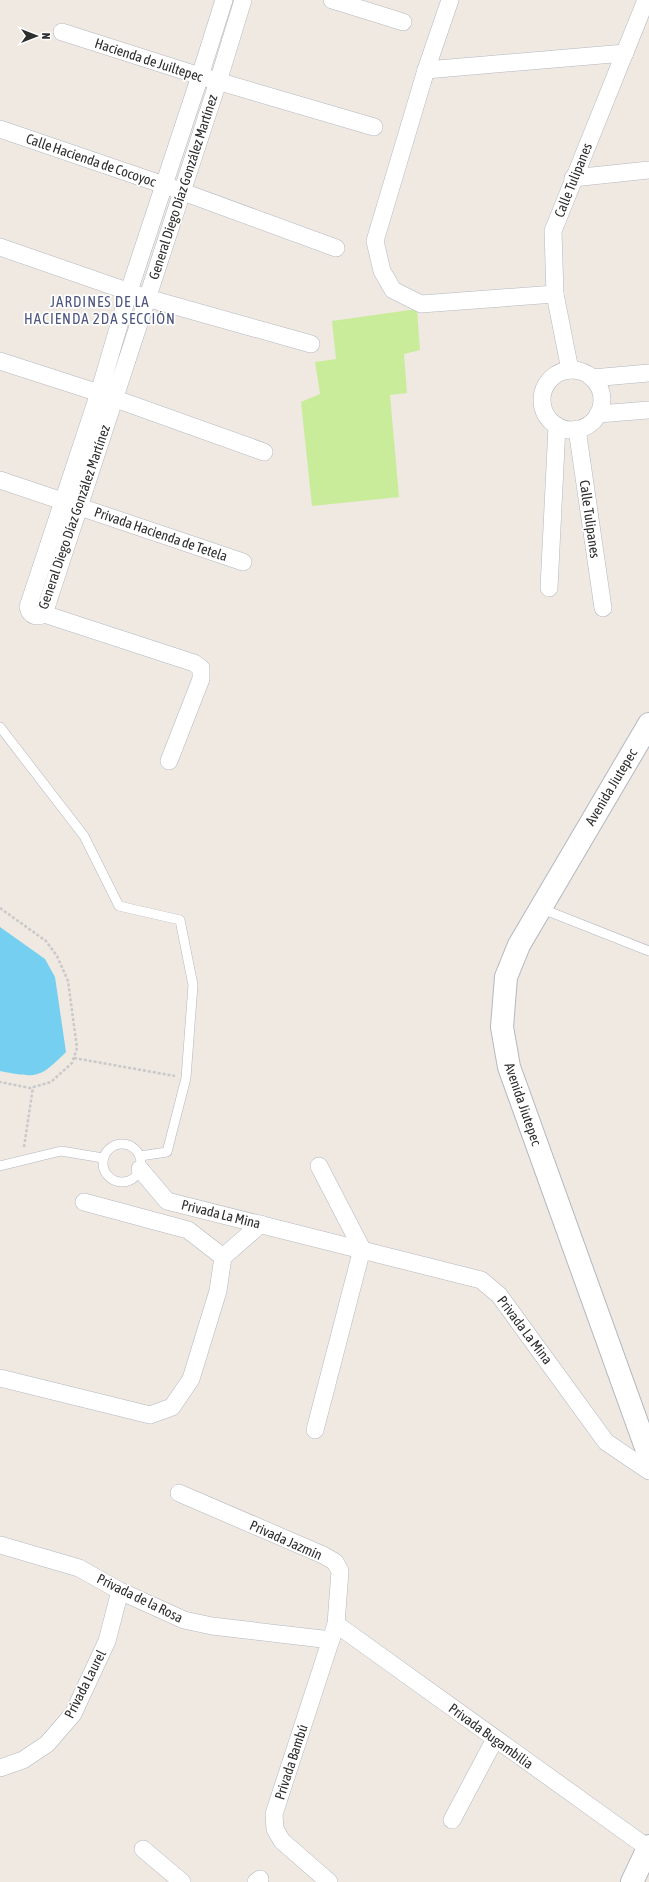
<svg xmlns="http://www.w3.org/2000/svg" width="649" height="1882" viewBox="0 0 649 1882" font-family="'Asap Condensed',sans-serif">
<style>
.pitch{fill:#c9ec9a}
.water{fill:#75cff0}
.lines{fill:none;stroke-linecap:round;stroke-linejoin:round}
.lane-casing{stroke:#b4b7c1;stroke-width:10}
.street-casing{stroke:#b4b7c1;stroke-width:18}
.secondary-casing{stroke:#b4b7c1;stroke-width:24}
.path{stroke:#c9c9c9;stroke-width:2.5;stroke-dasharray:3 2;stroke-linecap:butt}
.lane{stroke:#fff;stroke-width:9}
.street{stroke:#fff;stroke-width:17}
.secondary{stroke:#fff;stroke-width:22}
.labels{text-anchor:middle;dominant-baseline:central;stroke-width:3.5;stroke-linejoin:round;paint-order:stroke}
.street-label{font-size:14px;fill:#2e2e2e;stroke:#fff}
.neighbourhood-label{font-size:15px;letter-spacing:1px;fill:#4d5680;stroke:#fff}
</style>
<rect width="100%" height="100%" fill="#efe9e1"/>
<polygon class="pitch" points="417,309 420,350 404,354 407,393 390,395 399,497 312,506 301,402 320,394 315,362 336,359 332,321"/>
<path class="water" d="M0 927 45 959 55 977 66 1052C39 1079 37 1078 0 1071Z"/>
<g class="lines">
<g class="lane-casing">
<g id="lane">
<polyline points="0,727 84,836 119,906 180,920 193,985 186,1078 167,1152 140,1156"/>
<polyline points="540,908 649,951"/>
<circle cx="122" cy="1163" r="19"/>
<polyline points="0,1166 61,1151 103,1158"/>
</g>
</g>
<g class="street-casing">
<g id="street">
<path d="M224 0 200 76 129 291 99 393 28 607C30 616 37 618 44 614L218 82 243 0"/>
<polyline points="332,0 403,22"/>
<polyline points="450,0 426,70 375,241 382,271 393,290 421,304 555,294"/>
<polyline points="62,32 200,76 374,127"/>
<polyline points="426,70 625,53"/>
<polyline points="0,129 164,185 336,248"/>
<polyline points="573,178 649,170"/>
<polyline points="0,247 147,298 311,344"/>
<polyline points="0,361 99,393 264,452"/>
<polyline points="570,370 555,294 553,231 646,0"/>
<circle cx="572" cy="400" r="30"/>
<polyline points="592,378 649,373"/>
<polyline points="598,414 649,410"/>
<polyline points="577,429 603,608"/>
<polyline points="0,480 243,562"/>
<polyline points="549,588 557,426"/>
<polyline points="44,614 194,663 201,668 201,679 169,761"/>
<polyline points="140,1169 167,1201 481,1280 499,1295 606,1442 649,1471"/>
<polyline points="84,1202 188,1230 223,1257"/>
<polyline points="0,1378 150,1415 172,1407 191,1379 218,1291 223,1257 261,1224"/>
<polyline points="315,1430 362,1249 319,1166"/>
<polyline points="179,1493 323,1555 335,1562 340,1571 336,1624 274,1814 275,1829 282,1841 329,1882"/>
<polyline points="0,1545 79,1568 120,1591 184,1620 212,1626 331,1640"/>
<polyline points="336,1624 648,1848"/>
<polyline points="0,1768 23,1760 47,1744 73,1714 107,1641 120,1591"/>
<polyline points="452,1820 495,1739"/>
<polyline points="143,1849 182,1882"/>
<polyline points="256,1882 260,1879"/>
</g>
</g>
<g class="secondary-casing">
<g id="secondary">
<polyline points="649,724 519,945 506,977 502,1027 509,1067 649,1456"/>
<polyline points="632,1882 649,1846"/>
</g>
</g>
<g class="path">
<polyline points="0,908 46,941 57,956 68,981 77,1048 72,1063 51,1082 30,1088 0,1082"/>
<polyline points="74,1058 175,1076"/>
<polyline points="24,1147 33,1087"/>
</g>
<use href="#lane" class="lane"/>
<use href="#street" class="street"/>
<use href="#secondary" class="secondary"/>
</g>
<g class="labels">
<g class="street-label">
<text transform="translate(149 60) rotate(18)">Hacienda de Juiltepec</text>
<text transform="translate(91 160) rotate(19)">Calle Hacienda de Cocoyoc</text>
<text transform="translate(573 180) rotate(-68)">Calle Tulipanes</text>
<text transform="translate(183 187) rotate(-72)">General Diego Díaz González Martínez</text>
<text transform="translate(74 517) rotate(-71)">General Diego Díaz González Martínez</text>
<text transform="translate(590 519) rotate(82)">Calle Tulipanes</text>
<text transform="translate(161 534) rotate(19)">Privada Hacienda de Tetela</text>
<text transform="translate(611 787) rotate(-59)">Avenida Jiutepec</text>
<text transform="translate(523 1104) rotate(71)">Avenida Jiutepec</text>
<text transform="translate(221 1214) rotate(14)">Privada La Mina</text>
<text transform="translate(525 1330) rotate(53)">Privada La Mina</text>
<text transform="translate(286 1540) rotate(24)">Privada Jazmín</text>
<text transform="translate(140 1598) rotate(26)">Privada de la Rosa</text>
<text transform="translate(85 1684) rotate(-63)">Privada Laurel</text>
<text transform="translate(491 1736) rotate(36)">Privada Bugambilia</text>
<text transform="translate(291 1762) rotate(-72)">Privada Bambú</text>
</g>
<g class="neighbourhood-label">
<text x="100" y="301">JARDINES DE LA<tspan x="100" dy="17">HACIENDA 2DA SECCIÓN</tspan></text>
</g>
</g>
<g transform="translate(36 36) rotate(90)" stroke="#ffffff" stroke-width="3" paint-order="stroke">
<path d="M0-3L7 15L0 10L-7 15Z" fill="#2e2e2e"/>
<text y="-6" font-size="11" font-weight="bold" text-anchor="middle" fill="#2e2e2e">N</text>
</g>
</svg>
